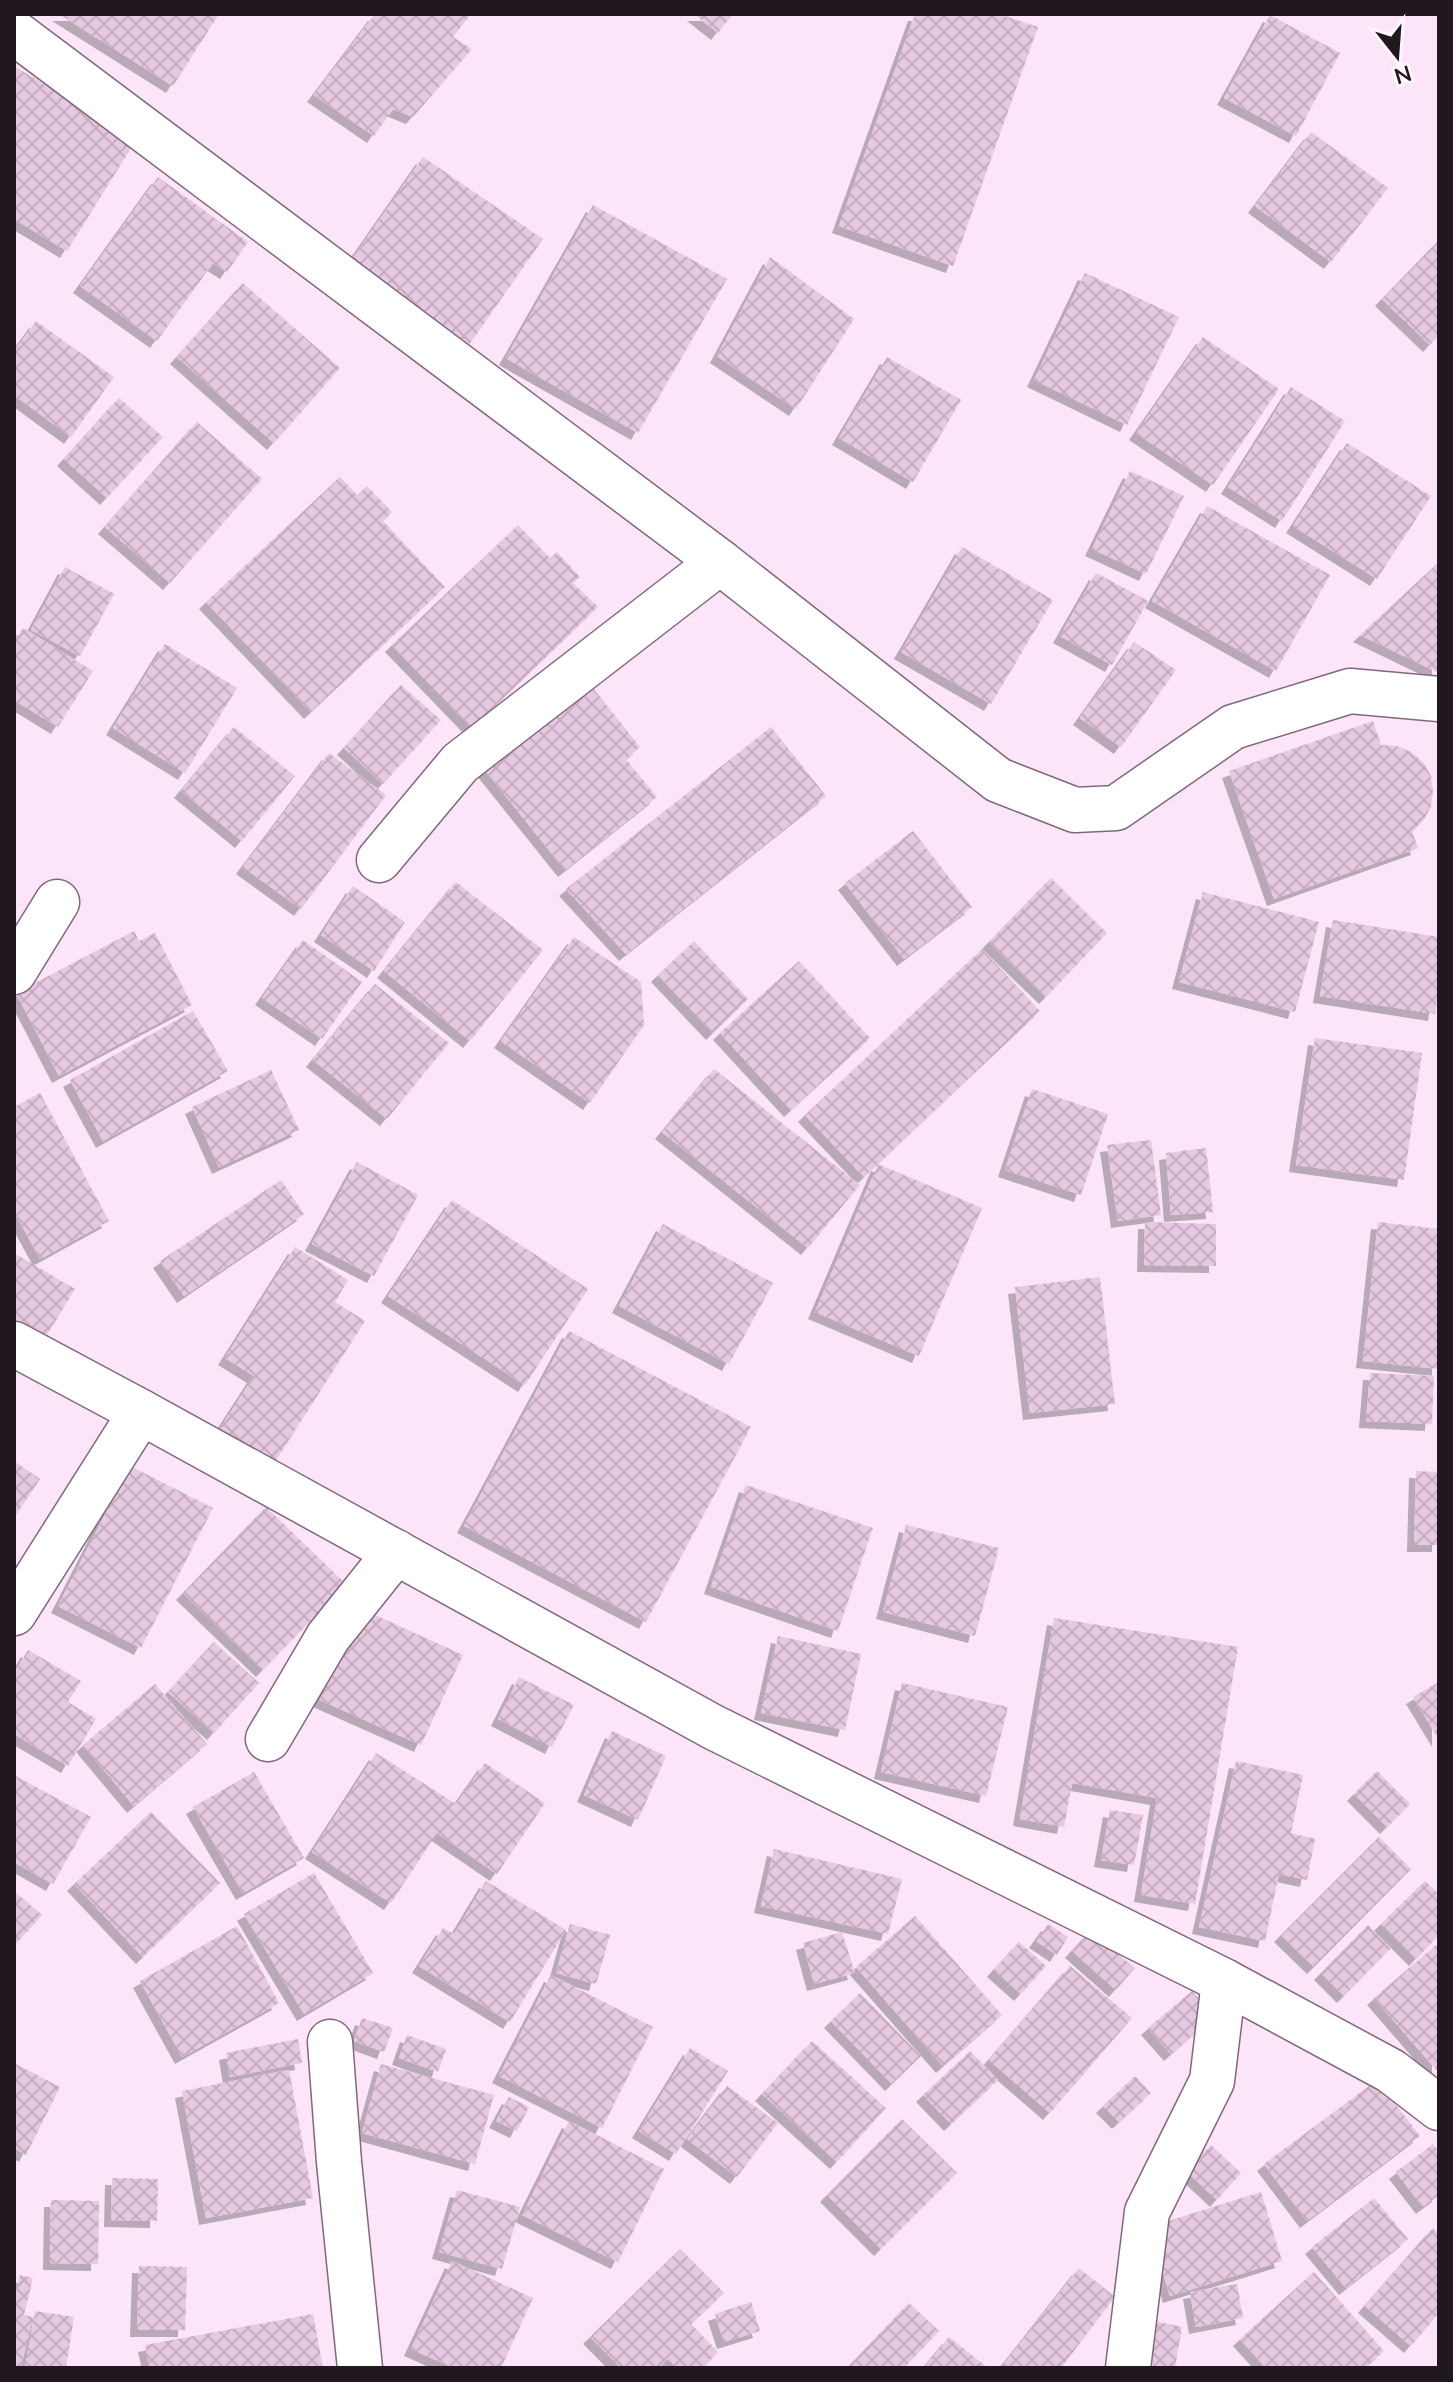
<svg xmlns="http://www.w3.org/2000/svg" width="1453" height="2382" viewBox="0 0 1453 2382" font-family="'Nunito Sans',sans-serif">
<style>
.building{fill:url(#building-cross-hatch);filter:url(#shadow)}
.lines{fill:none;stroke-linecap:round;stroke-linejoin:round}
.minor-casing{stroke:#81687d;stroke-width:47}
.minor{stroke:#fff;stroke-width:44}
</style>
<defs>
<pattern id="building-cross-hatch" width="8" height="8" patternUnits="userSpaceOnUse" patternTransform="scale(2)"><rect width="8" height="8" fill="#e6c9e1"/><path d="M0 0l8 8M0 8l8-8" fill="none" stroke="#c5acc1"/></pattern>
<filter id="shadow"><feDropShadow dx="-7" dy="7" stdDeviation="0" flood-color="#0004"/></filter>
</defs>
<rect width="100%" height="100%" fill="#fce5f8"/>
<g class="building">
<polygon points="59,14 219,14 173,86"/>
<polygon points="375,14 471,14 453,37 472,49 413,117 393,109 374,136 314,95"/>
<polygon points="694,14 733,14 718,33"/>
<polygon points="915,14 999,14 1038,27 953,266 839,226"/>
<polygon points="1270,15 1340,53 1296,136 1224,98"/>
<polygon points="14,66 136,140 67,251 14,219"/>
<polygon points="1311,132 1388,188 1331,262 1255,206"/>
<polygon points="423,157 543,239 469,345 350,262"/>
<polygon points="158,177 248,242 227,272 213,263 157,341 80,286"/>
<polygon points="593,205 727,279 638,433 506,358"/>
<polygon points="1439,240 1439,335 1430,345 1382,299"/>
<polygon points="770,257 854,319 796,409 717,356"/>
<polygon points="1085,273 1179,317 1127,425 1034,380"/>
<polygon points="243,283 340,368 274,443 177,357"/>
<polygon points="36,321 114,377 71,437 14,395 14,351"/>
<polygon points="1203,337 1279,389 1213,485 1136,433"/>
<polygon points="887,357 961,400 913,482 839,438"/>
<polygon points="1291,387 1345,421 1282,521 1228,487"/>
<polygon points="119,398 163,437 107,498 64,459"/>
<polygon points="197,422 262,479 170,583 105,527"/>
<polygon points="1347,443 1431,496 1377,579 1293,526"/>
<polygon points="1130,471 1184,496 1146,574 1092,549"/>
<polygon points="340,477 357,495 367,486 392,512 383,521 445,587 311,712 206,602"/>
<polygon points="1207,506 1330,575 1276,671 1152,601"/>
<polygon points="518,525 550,558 557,552 580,577 573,583 598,607 472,728 392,645"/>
<polygon points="962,547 1053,600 991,704 901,652"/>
<polygon points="1439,562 1439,673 1360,635"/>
<polygon points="65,567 114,594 80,656 31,630"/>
<polygon points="1096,573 1148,601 1112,665 1060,636"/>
<polygon points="23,628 93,671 58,727 14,700 14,642"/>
<polygon points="1134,642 1176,670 1121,747 1080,718"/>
<polygon points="165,644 237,688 185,773 113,728"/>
<polygon points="589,683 640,747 626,759 657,797 565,870 484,769"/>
<polygon points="401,685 441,720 383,784 344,748"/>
<polygon points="1373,721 1381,745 1397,746 1411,752 1423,762 1431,776 1433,791 1431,807 1423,821 1412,831 1418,848 1274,899 1229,771"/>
<polygon points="234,727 295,776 242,841 181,791"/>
<polygon points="771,727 826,796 626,954 566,889"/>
<polygon points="329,753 386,795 301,909 243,867"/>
<polygon points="913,831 972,907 904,959 845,883"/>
<polygon points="1051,878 1107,933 1046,997 989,942"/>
<polygon points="456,882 543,950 470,1041 384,971"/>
<polygon points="353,886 405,922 374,971 321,935"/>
<polygon points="1203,892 1319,922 1295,1012 1179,982"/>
<polygon points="1333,920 1439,937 1439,987 1435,1014 1320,996"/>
<polygon points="134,931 139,941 155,933 192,1005 59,1076 16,993"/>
<polygon points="574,937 641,982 644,1025 590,1103 501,1041"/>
<polygon points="303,940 362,982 322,1039 262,998"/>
<polygon points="694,941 748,999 713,1033 658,975"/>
<polygon points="982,949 1040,1011 864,1177 805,1115"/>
<polygon points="799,961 870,1038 791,1110 720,1033"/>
<polygon points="375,984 449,1043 387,1119 313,1060"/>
<polygon points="193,1011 228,1071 103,1141 70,1080"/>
<polygon points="1315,1038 1422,1053 1404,1180 1296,1165"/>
<polygon points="714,1069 860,1185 808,1248 662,1132"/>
<polygon points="271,1070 299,1130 219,1167 192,1107"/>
<polygon points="1032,1089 1108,1114 1081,1195 1005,1170"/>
<polygon points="40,1093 109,1221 40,1259 14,1211 14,1107"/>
<polygon points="1151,1140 1161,1215 1118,1221 1107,1145"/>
<polygon points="1206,1148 1213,1212 1171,1215 1166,1153"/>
<polygon points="357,1162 418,1195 374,1276 312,1244"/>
<polygon points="878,1164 982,1208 919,1356 815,1312"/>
<polygon points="281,1180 304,1214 184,1296 160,1261"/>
<polygon points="452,1200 588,1289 525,1385 388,1296"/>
<polygon points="1145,1222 1216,1224 1216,1266 1144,1265"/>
<polygon points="1378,1222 1439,1229 1439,1369 1363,1361"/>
<polygon points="663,1224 773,1283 729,1364 619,1306"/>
<polygon points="295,1247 348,1280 335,1302 365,1321 273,1465 219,1430 254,1376 225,1358"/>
<polygon points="14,1253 75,1289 42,1343 14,1327"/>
<polygon points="1100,1277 1115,1404 1030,1413 1015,1287"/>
<polygon points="569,1331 751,1427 646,1622 464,1526"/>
<polygon points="1370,1373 1434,1376 1432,1424 1366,1421"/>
<polygon points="14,1461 40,1479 14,1518"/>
<polygon points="130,1466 213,1508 141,1648 58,1606"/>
<polygon points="1416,1471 1439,1472 1439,1545 1414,1545"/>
<polygon points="746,1485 873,1528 838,1631 711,1587"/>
<polygon points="266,1507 346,1584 263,1670 183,1593"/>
<polygon points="906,1525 999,1548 975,1636 883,1612"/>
<polygon points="362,1609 463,1655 421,1745 320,1700"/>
<polygon points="1054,1618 1238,1647 1195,1904 1141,1895 1157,1798 1072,1783 1064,1827 1020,1819"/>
<polygon points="778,1636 861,1654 845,1730 761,1713"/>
<polygon points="214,1642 259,1683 214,1733 168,1692"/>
<polygon points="28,1650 81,1681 68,1702 96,1719 68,1766 14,1734 14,1673"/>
<polygon points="519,1677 574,1705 552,1747 498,1719"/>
<polygon points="1439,1682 1439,1740 1413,1697"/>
<polygon points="902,1683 1008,1707 986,1796 881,1772"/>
<polygon points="155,1684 207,1744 134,1806 83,1745"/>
<polygon points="612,1731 666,1756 638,1820 584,1795"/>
<polygon points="376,1753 456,1804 485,1763 545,1803 497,1874 437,1833 391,1903 312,1852"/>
<polygon points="1236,1761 1303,1775 1291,1833 1315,1839 1307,1880 1279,1874 1265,1941 1199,1927"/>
<polygon points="1377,1771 1410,1804 1387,1827 1354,1794"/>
<polygon points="254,1772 304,1858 243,1893 193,1807"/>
<polygon points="14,1775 91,1817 53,1884 14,1862"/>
<polygon points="1110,1810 1143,1815 1134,1865 1101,1860"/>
<polygon points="151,1812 220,1883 143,1957 74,1884"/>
<polygon points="1379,1837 1411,1869 1314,1967 1281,1935"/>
<polygon points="774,1849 902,1879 888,1934 761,1906"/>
<polygon points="314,1873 373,1973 304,2014 244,1914"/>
<polygon points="486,1881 566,1930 510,2022 419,1966 443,1928 454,1934"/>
<polygon points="1425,1881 1439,1894 1439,1935 1416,1959 1381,1924"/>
<polygon points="14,1891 42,1915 14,1946"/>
<polygon points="915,1916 1002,2015 943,2066 856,1967"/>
<polygon points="570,1924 610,1935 596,1984 556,1973"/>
<polygon points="1048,1924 1068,1937 1057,1955 1036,1941"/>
<polygon points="1368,1925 1391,1948 1344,1996 1321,1973"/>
<polygon points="237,1926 279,2003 182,2057 140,1981"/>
<polygon points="1090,1931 1135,1968 1116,1990 1072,1951"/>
<polygon points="842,1932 855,1973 814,1984 803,1943"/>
<polygon points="1019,1942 1046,1966 1021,1994 994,1970"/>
<polygon points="1436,1945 1439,1949 1439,2073 1374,1998"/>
<polygon points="1070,1966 1132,2018 1050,2113 989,2060"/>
<polygon points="551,1975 653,2027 602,2128 499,2076"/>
<polygon points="1192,1991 1214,2016 1171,2054 1148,2028"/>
<polygon points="860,1993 921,2056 892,2084 831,2021"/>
<polygon points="362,2018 393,2028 384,2052 354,2041"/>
<polygon points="407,2035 446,2049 438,2072 399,2058"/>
<polygon points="298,2039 302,2063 230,2077 226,2053"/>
<polygon points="812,2041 886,2108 837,2162 762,2094"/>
<polygon points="690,2048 728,2071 676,2154 639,2131"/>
<polygon points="970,2051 998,2080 951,2124 923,2095"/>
<polygon points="14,2063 60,2087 26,2155 14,2148"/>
<polygon points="381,2064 494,2095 475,2164 362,2133"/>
<polygon points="289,2070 313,2198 206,2218 182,2091"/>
<polygon points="1135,2076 1151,2093 1119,2122 1103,2106"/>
<polygon points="1377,2080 1420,2136 1307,2221 1264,2164"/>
<polygon points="727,2086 778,2123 737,2177 687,2139"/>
<polygon points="509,2097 529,2107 517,2131 496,2121"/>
<polygon points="902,2119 957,2173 881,2249 827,2195"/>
<polygon points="569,2121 664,2169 618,2262 522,2215"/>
<polygon points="1433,2144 1439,2152 1439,2195 1423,2207 1396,2172"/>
<polygon points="1211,2145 1241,2173 1217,2200 1186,2171"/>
<polygon points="112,2178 158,2179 157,2221 111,2220"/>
<polygon points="457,2190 520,2207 502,2269 439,2252"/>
<polygon points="1261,2192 1282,2261 1170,2296 1149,2227"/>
<polygon points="1374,2198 1408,2239 1346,2288 1312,2247"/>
<polygon points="51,2200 99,2201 98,2264 50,2263"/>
<polygon points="1433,2228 1439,2234 1439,2313 1411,2346 1365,2306"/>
<polygon points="680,2249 724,2293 691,2324 718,2352 703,2368 677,2368 668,2359 659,2368 621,2368 590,2337"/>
<polygon points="452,2261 533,2298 501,2368 454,2368 411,2349"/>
<polygon points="139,2266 187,2267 185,2330 137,2330"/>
<polygon points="1079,2268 1115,2297 1061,2368 1009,2368 1004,2364"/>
<polygon points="1314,2272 1384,2351 1365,2368 1266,2368 1240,2339"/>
<polygon points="20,2275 33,2278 24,2315 33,2317 21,2368 14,2368 14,2300"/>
<polygon points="1237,2284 1243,2318 1196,2327 1190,2292"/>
<polygon points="751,2302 760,2331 724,2342 715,2314"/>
<polygon points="909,2303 939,2331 904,2368 847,2368"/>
<polygon points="35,2311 74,2317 66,2368 25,2368"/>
<polygon points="313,2314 323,2368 150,2368 145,2345"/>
<polygon points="1150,2320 1182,2327 1175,2368 1141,2368"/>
<polygon points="949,2337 988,2368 924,2368"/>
</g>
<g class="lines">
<g class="minor-casing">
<g id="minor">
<polyline points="14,32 720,562 998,780 1075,810 1116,808 1233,727 1350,691 1439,699"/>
<polyline points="379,860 460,763 720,562"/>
<polyline points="14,972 57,902"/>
<polyline points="14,1344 141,1412 713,1727 1224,1981 1391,2071 1439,2108"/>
<polyline points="14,1613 141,1412"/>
<polyline points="268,1739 328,1637 396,1552"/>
<polyline points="330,2042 339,2162 360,2368"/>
<polyline points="1128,2368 1147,2212 1212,2081 1224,1981"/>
</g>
</g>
<use href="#minor" class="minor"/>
</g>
<rect width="1453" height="2382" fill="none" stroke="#21171f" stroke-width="32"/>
<g transform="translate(1397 56) rotate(163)" stroke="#fef8fd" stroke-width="6" paint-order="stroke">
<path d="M0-6L14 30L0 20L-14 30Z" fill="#21171f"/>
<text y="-12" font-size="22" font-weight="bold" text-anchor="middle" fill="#21171f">N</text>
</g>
</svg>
